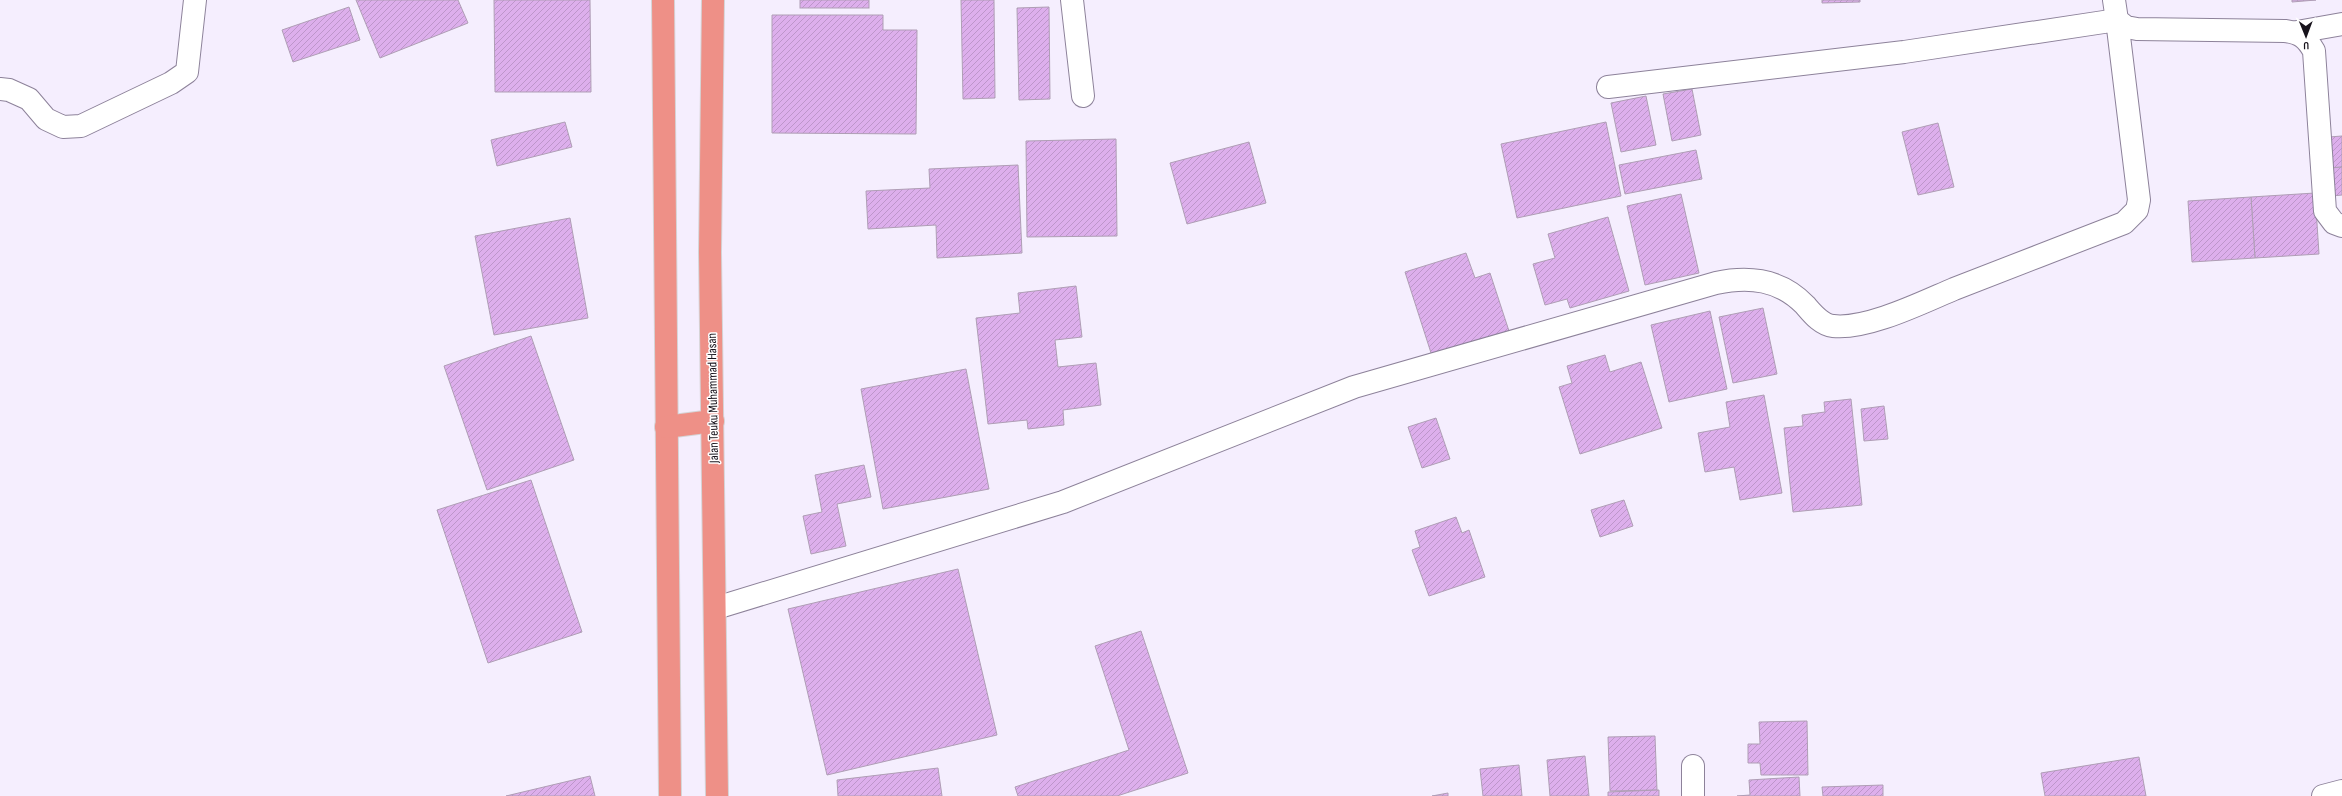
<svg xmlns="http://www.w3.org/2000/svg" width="2342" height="796" viewBox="0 0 2342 796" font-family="'Sofia Sans Condensed',sans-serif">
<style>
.building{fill:url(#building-hatch);stroke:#af9eb5}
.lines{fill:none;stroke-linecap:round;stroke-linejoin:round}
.street-casing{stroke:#8d829a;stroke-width:24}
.highway-casing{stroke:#d5d4d6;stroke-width:24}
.street{stroke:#fff;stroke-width:22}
.highway{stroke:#ee9087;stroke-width:22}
.labels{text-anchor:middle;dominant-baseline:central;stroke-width:3;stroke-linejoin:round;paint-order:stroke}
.street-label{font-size:13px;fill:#17121b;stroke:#fff}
</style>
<defs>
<pattern id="building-hatch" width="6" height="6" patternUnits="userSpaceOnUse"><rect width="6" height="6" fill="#ddafec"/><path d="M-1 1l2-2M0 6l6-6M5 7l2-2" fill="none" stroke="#bd96ca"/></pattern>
</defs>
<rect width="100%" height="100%" fill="#f5eefe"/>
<g class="building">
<polygon points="356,0 458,0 468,23 380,58"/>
<polygon points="494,0 590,0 591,92 495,92"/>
<rect x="800" y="0" width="69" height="8"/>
<polygon points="961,0 994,0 995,98 963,99"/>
<polygon points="1822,0 1860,0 1860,2 1822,3"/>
<polygon points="2292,0 2316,0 2292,2"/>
<polygon points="349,7 360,40 293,62 282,30"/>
<polygon points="1049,7 1050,99 1019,100 1017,8"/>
<polygon points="772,15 883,15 883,30 917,30 916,134 772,133"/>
<polygon points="1692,89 1701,135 1672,141 1663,94"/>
<polygon points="1646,96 1656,145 1621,152 1611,103"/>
<polygon points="565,122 572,147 497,166 491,140"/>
<polygon points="1606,122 1621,196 1517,218 1501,144"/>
<polygon points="1938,123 1954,187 1918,195 1902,132"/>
<polygon points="2342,136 2342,167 2330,168 2329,137"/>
<polygon points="1116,139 1117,236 1027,237 1026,141"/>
<polygon points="1249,142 1266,203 1187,224 1170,163"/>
<polygon points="1696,150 1702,179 1625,194 1619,165"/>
<polygon points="1018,165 1022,253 937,258 936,225 868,229 866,191 930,188 929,169"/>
<polygon points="2342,167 2342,195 2332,196 2330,168"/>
<polygon points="2315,193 2319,254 2255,258 2251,197"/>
<polygon points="1681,194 1699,273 1645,285 1627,206"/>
<polygon points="2251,197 2255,258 2192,262 2188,201"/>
<polygon points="1608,217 1629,291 1570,308 1567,299 1545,305 1533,264 1555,258 1548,234"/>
<polygon points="570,218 588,318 494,335 475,236"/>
<polygon points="1466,253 1475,278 1490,273 1509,331 1432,356 1405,272"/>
<polygon points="1076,286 1082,337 1055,340 1058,367 1096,363 1101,405 1063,410 1064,425 1028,429 1027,420 988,424 976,318 1020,313 1018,293"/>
<polygon points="1763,308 1777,374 1733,383 1719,317"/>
<polygon points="1710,311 1727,389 1669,402 1651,325"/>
<polygon points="531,336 574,460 487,490 444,366"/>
<polygon points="1605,355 1610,372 1641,362 1662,428 1580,454 1559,387 1572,383 1567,366"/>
<polygon points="966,369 989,489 883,509 861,389"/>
<polygon points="1764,395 1782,493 1740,500 1734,467 1705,472 1698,433 1730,427 1726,402"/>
<polygon points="1851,399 1862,505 1793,512 1784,428 1803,426 1802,415 1825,412 1824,402"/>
<polygon points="1884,406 1888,439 1864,441 1861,409"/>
<polygon points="1436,418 1450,459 1422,468 1408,427"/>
<polygon points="864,465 871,497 837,504 846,546 811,554 803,516 822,512 815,475"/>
<polygon points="531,480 582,632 488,663 437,510"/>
<polygon points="1624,500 1633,526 1600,537 1591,510"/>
<polygon points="1456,517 1462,533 1469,530 1485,577 1429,596 1412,550 1420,547 1415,531"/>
<polygon points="958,569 997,735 827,775 788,609"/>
<polygon points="1141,631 1188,773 1117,796 1018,796 1015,787 1129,750 1095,646"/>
<polygon points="1807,721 1808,775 1761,775 1760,763 1748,763 1748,744 1760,744 1759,722"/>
<polygon points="1655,736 1657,790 1610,791 1608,737"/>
<polygon points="1585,756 1589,796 1550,796 1547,760"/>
<polygon points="2139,757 2146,796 2045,796 2041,773"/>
<polygon points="1519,765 1522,796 1483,796 1480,769"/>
<polygon points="938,768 942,796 838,796 837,780"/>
<polygon points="590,776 595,796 506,796"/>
<polygon points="1799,777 1800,796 1737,796 1750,795 1749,780"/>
<polygon points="1883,785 1883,796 1823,796 1822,787"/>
<polygon points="1659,790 1659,796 1608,796 1608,792"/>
<polygon points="1448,793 1448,796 1432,796"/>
</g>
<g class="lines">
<g class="street-casing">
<g id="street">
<polyline points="1072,0 1083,96"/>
<path d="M2114 0 2117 20 2126 27 2137 29 2285 31C2300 33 2306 37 2314 51L2325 211 2334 223 2342 226"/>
<polyline points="2297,32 2342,24"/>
<polyline points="0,89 9,90 29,99 46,119 63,127 81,126 171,83 187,72 195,0"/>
<path d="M716 608 1063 502 1354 387 1716 283C1749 276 1780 279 1805 305 1812 313 1821 325 1833 326 1867 330 1923 302 1954 289 2011 267 2067 245 2124 223L2137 210 2139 200 2117 20 1904 52 1608 87"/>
<polyline points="1693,766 1693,796"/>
<polyline points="2323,796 2342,791"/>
</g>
</g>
<g class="highway-casing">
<g id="highway">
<polyline points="663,0 670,796"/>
<polyline points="713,0 710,252 717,796"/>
<polyline points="666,427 713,421"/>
</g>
</g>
<use href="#street" class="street"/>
<use href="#highway" class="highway"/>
</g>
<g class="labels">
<g class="street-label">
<text transform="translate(713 398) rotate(-91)">Jalan Teuku Muhammad Hasan</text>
</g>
</g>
<g transform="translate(2306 36) rotate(179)" stroke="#ffffff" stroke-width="3" paint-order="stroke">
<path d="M0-3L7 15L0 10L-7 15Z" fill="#17121b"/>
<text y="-6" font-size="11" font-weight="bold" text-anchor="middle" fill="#17121b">U</text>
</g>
</svg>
